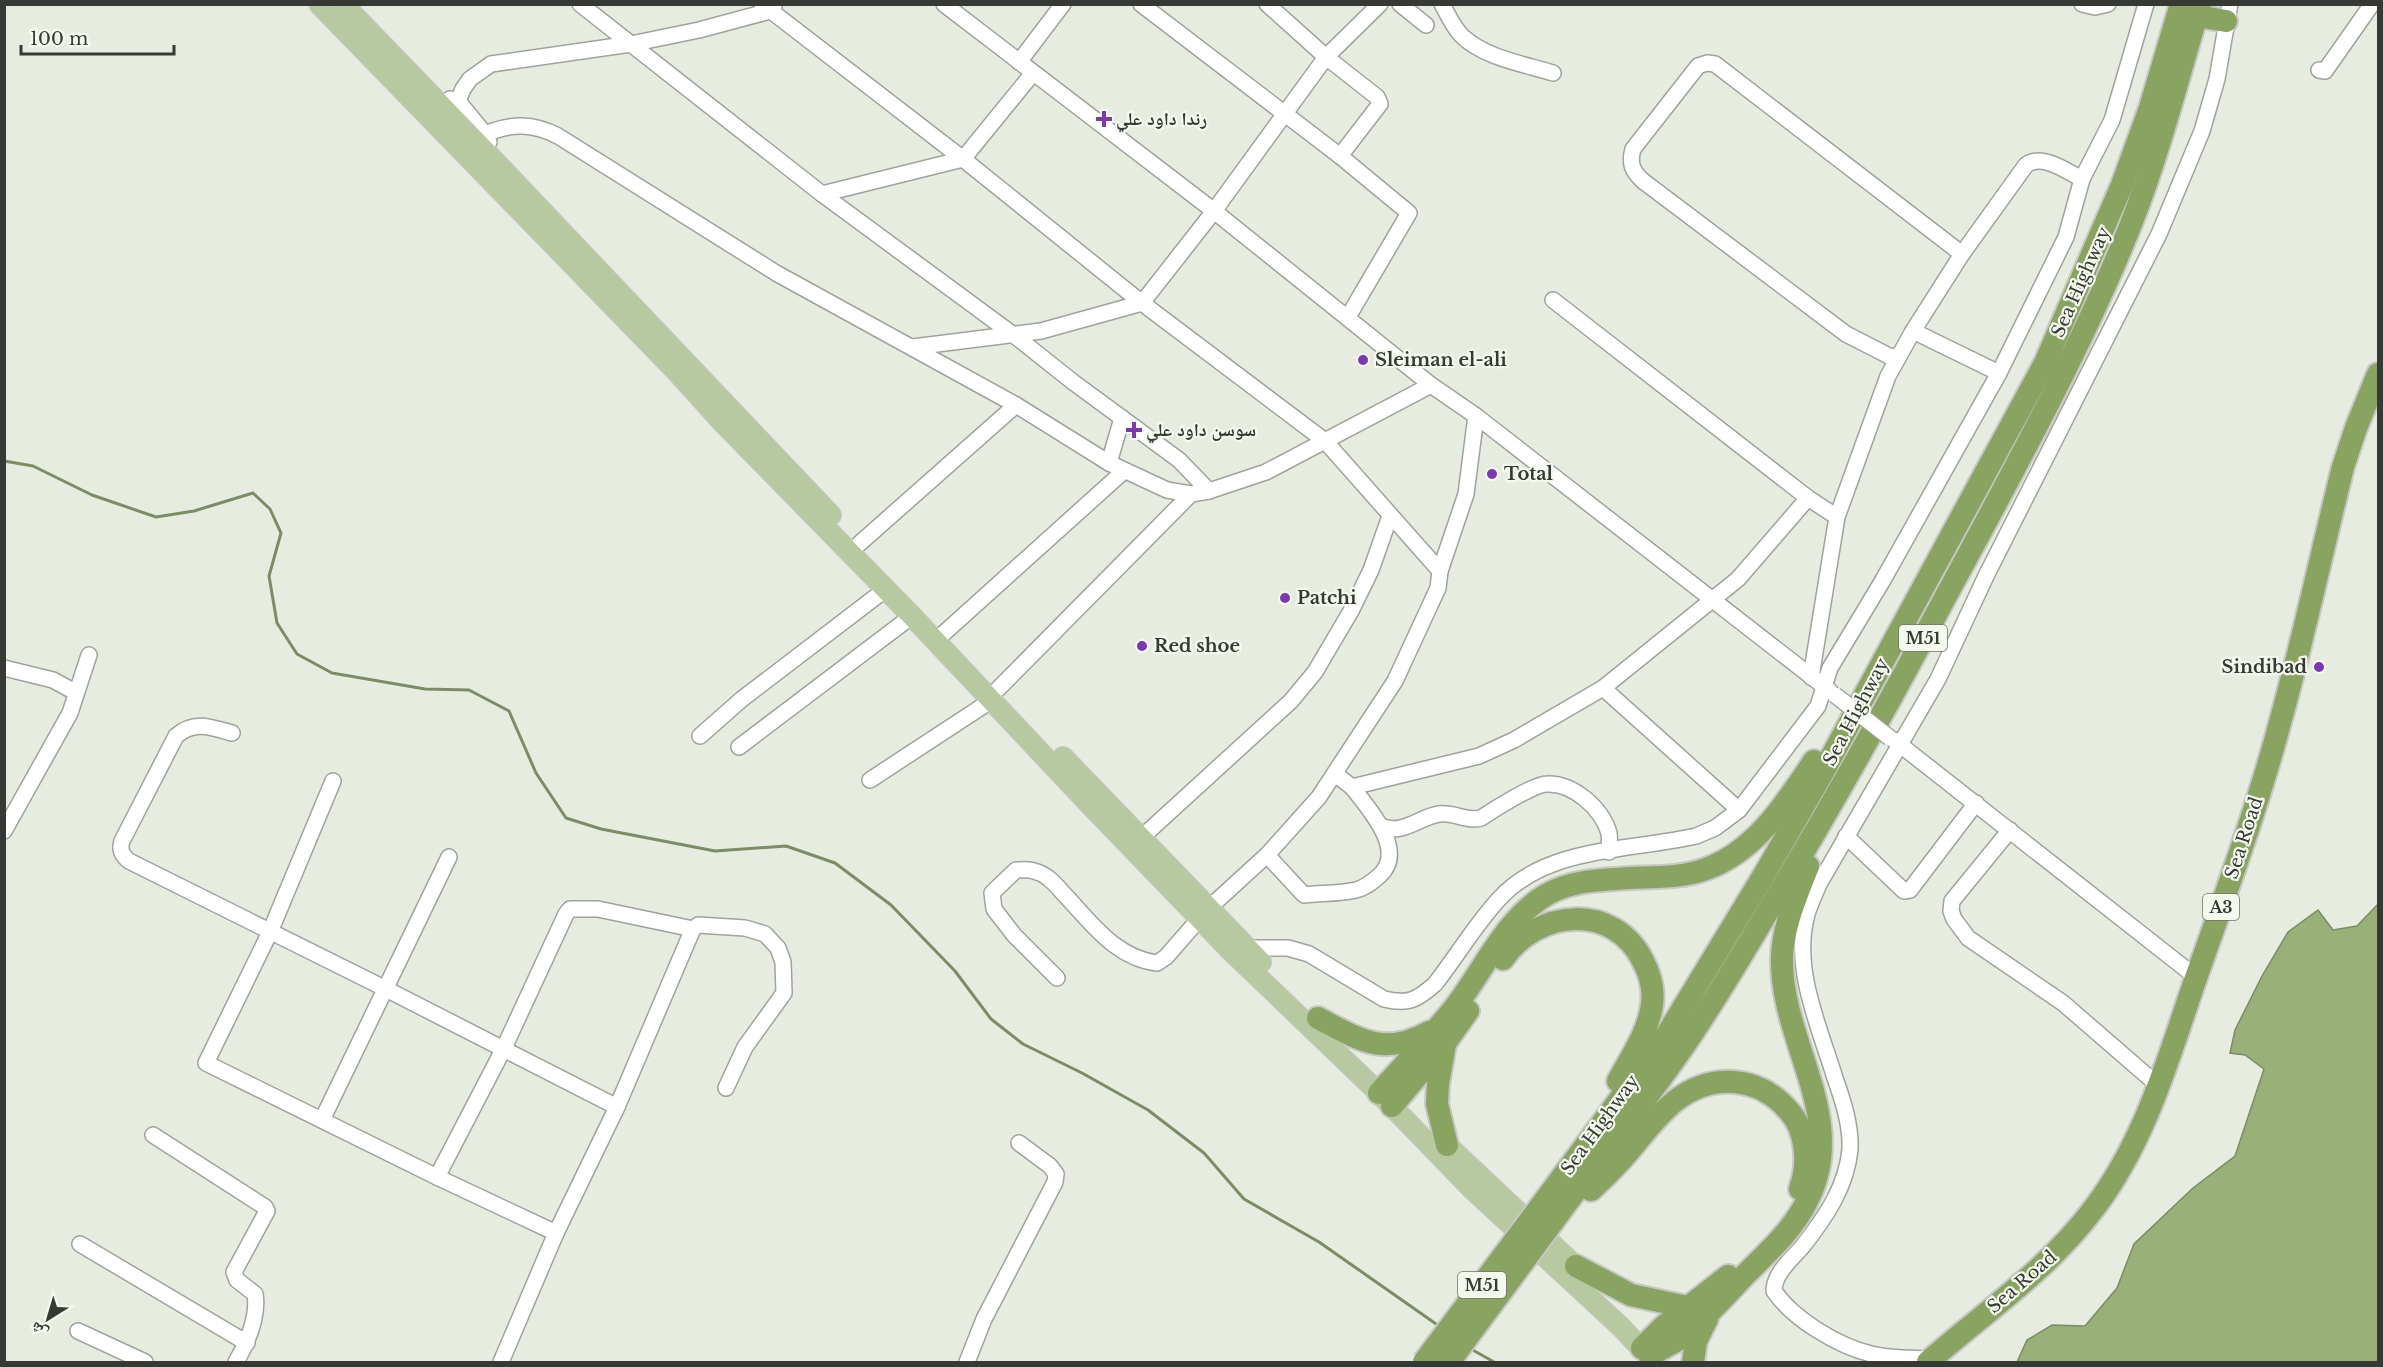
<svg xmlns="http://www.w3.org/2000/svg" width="2383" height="1367" viewBox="0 0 2383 1367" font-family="'Libre Baskerville','Noto Naskh Arabic',serif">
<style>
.water{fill:#99b079;stroke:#7c8c65;stroke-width:1.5}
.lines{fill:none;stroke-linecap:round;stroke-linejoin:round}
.stream{stroke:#7c8c65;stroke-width:3}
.minor-casing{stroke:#9fa399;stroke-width:18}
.major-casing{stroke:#c7c8c6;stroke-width:22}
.highway-casing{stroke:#c7c8c6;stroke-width:26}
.minor{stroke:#fff;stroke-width:15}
.major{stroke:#b8c8a0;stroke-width:20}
.highway{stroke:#88a460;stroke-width:22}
.minor-bridge-casing{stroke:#9fa399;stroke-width:18;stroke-linecap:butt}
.highway-bridge-casing{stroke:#c7c8c6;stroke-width:26;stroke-linecap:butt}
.minor-bridge{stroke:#fff;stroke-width:15}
.highway-bridge{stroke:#88a460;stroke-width:22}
.poi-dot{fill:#7b39ad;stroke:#f4f9ee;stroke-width:2}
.labels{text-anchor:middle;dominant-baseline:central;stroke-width:4.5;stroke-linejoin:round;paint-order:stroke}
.shield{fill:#f4f9ee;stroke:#70736c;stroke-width:1.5}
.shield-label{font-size:16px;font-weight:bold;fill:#373935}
.poi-label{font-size:18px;font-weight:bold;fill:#373935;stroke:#f4f9ee;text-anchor:start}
.street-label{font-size:18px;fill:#373935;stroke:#f4f9ee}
</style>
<rect width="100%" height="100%" fill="#e7ece1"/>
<polygon class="water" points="2378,904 2378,1362 2017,1362 2027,1340 2052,1325 2085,1326 2117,1288 2134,1244 2193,1188 2235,1156 2264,1069 2245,1055 2230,1053 2235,1030 2262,976 2288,932 2318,910 2333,930 2357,926"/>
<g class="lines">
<g class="stream">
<polyline points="4,461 33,466 92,495 156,517 194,511 253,493 270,509 281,533 269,576 277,623 297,654 332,673 425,689 469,690 509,711 536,773 566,818 601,829 715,851 786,846 835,863 891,905 955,971 991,1019 1023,1044 1082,1073 1148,1110 1204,1153 1244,1199 1319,1242 1439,1326"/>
<polyline points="1471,1349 1494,1362"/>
</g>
<g class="minor-casing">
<g id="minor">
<polyline points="580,4 822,194 1015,336 1073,382 1179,460 1209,491"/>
<polyline points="762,4 963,159 1142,303 1325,441 1440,571"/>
<polyline points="944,4 1214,211 1431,385 1476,416 1830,691"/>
<polyline points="1141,4 1340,156 1409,213 1348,317"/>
<polyline points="1267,4 1326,57 1380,4"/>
<polyline points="1400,4 1426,25"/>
<path d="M1442 4C1448 15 1453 27 1462 36 1485 58 1524 64 1553 73"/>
<polyline points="2082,4 2095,7 2108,4"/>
<polyline points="1019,62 1063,4"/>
<polyline points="2319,70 2325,71 2372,4"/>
<polyline points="450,99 458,101 485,134 489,142"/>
<polyline points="458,101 463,89 470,79 491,64 631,44 699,30 770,11 774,7"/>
<path d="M485 134C512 123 533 123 558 136L776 273 1016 405 1109 463 1167 490 1191 494 1209 491 1266 472 1431 385"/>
<polyline points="822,194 963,159 1033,73"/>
<polyline points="1553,300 1808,498"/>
<polyline points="1913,331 1999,373"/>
<polyline points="913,347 1041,331 1142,303 1214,211 1326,57 1377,97 1380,104 1340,156"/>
<path d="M1898 357 1889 356 1846 334 1643 181C1632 171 1629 163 1633 149L1698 66 1707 63 1715 64 1962 254"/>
<polyline points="1109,463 1122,418"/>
<polyline points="859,544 1016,405"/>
<polyline points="943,634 1124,471"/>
<polyline points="4,668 53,680 75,692"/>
<path d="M1811 677 1837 517 1888 376 1913 331 1962 254 2026 165C2042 153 2066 171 2082 179"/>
<polyline points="1603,688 1739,810"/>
<polyline points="998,689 1191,494"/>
<path d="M232 733C211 727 194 720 176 736L122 841C119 850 122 855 129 861L386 989 617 1107"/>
<polyline points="700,736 742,699 886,589"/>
<polyline points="1894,740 2196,977"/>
<polyline points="739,747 912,616"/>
<polyline points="1335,774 1352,787 1479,756 1514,740 1603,688 1738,579 1808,498 1837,517"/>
<polyline points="870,780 992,700"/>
<polyline points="333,781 270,932 206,1063 437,1177 556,1233"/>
<path d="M1381 826C1402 836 1419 817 1439 814 1454 812 1468 822 1481 818 1493 810 1534 784 1547 784 1574 783 1602 809 1609 833 1610 839 1609 846 1609 852"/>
<polyline points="2010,830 1952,901 1951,911 1954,919 1968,938 2063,1003 2160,1087"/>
<polyline points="4,831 70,713 89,655"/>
<polyline points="1846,836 1904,891 1910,890 1976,803"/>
<polyline points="1141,838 1291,701 1315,672 1351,611 1371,570 1390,516"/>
<path d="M1267 855 1304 895C1322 893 1338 894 1356 890 1365 888 1372 882 1379 876 1408 851 1368 808 1352 787"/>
<polyline points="1210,907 1267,855 1319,797 1395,681 1438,588 1440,571 1466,494 1476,416"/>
<path d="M1248 948H1288L1309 954 1384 999C1408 1005 1417 1000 1435 984 1457 956 1475 925 1499 899 1547 846 1631 851 1696 836L1715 828 1739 810 1818 706 1830 668 1883 580 1999 373 2066 237 2082 179 2112 120 2146 4"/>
<path d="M1057 978 1014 935 994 909 992 893 1016 870C1022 870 1029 869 1034 871 1047 874 1055 884 1063 893 1091 922 1115 958 1157 963L1166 957 1200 918"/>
<polyline points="322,1120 449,857"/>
<path d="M153 1135 265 1207 267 1211 234 1272 237 1280 255 1294C259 1318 247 1343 236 1362"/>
<polyline points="437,1177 504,1048 566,914 570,909 598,909 693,929"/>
<polyline points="80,1244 247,1343"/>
<polyline points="78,1331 145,1362"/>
<path d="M1932 1359C1912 1358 1890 1359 1871 1354 1838 1346 1793 1319 1774 1291 1774 1273 1792 1259 1803 1246 1825 1218 1847 1186 1850 1149 1851 1125 1843 1101 1835 1078 1819 1026 1792 968 1807 914 1810 904 1815 894 1819 884L1938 679 1986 576 2159 234 2202 131 2217 79 2230 4"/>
<polyline points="501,1362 556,1233 617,1107 689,938 693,929 698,925 745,928 765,934 778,948 783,962 784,993 745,1047 726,1088"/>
<polyline points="967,1362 984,1319 1055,1182 1056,1174 1050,1166 1019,1143"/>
</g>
</g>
<g class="major-casing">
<g id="major">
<polyline points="319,4 676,371 723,423 912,616 1091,806 1232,952 1379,1093 1473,1190 1621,1327 1650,1358"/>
<polyline points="343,4 488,154 831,515"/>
<polyline points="1063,757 1261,962"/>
<polyline points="1447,1145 1587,1277"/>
</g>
</g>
<g class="highway-casing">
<g id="highway">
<polyline points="2197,16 2226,21"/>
<path d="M1503 959C1537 909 1614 902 1643 961 1650 974 1654 990 1652 1005 1648 1033 1631 1057 1618 1081"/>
<path d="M1318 1018C1360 1040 1384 1057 1429 1032"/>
<polyline points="1445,1044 1438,1084 1437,1104 1447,1145"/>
<path d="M1379 1093C1403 1066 1429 1039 1452 1011 1482 974 1504 920 1546 895 1571 880 1601 880 1630 878 1655 877 1682 878 1706 869 1756 851 1786 803 1814 761"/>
<polyline points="1392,1106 1446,1042 1468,1011"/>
<path d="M1591 1190C1602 1180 1613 1169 1623 1158 1640 1139 1655 1117 1675 1101 1712 1072 1759 1076 1789 1111 1807 1131 1809 1164 1800 1189"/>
<polyline points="1540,1207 1663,1041 1764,875 1822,774 2045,363 2122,185 2150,108 2181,4"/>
<path d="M1552 1223C1594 1165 1640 1109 1681 1050 1709 1010 1734 968 1759 926 1817 831 1872 734 1925 635 1997 500 2074 366 2131 224 2159 153 2178 78 2200 4"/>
<polyline points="1576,1266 1631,1295 1687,1307"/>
<polyline points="1642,1348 1663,1327 1728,1276"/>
<path d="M1650 1357C1661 1347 1676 1343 1688 1333 1708 1315 1727 1294 1746 1274 1768 1252 1793 1230 1807 1201 1850 1119 1780 1041 1782 958 1783 925 1797 895 1808 866"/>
<polyline points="1693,1362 1696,1341 1707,1319"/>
<path d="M1928 1362C1985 1312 2049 1269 2095 1207 2147 1138 2169 1055 2197 975 2227 890 2258 806 2281 719 2304 636 2322 551 2343 467L2356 428 2378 374"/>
</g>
</g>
<use href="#minor" class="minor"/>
<use href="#major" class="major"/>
<use href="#highway" class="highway"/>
<g class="minor-bridge-casing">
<polyline id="minor-bridge" points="1835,695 1890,738"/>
</g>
<g class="highway-bridge-casing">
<g id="highway-bridge">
<polyline points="1424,1362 1540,1207"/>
<polyline points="1449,1362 1552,1223"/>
</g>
</g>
<use href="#minor-bridge" class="minor-bridge"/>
<use href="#highway-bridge" class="highway-bridge"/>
</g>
<g class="poi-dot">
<path d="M1101 110h6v6h6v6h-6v6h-6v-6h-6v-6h6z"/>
<circle cx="1363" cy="360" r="6"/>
<path d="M1131 421h6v6h6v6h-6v6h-6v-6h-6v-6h6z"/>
<circle cx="1492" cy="474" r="6"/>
<circle cx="1285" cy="598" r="6"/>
<circle cx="1142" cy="646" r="6"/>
<circle cx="2319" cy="667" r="6"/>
</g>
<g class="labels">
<g class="shield">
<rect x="1899" y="625" width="48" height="26" rx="4.5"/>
<rect x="2203" y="894" width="36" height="26" rx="4.5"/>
<rect x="1458" y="1272" width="48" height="26" rx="4.5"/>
</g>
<g class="shield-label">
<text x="1923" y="638">M51</text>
<text x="2221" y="907">A3</text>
<text x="1482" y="1285">M51</text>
</g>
<g class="poi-label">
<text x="1116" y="119">رندا داود علي</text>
<text x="1375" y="360">Sleiman el-ali</text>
<text x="1146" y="430">سوسن داود علي</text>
<text x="1504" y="474">Total</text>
<text x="1297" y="598">Patchi</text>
<text x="1154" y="646">Red shoe</text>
<text x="2307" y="667" text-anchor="end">Sindibad</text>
</g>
<g class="street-label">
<text transform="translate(2081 282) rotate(-66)">Sea Highway</text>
<text transform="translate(1856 712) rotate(-62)">Sea Highway</text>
<text transform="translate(2244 838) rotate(-72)">Sea Road</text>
<text transform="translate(1600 1125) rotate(-54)">Sea Highway</text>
<text transform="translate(2022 1282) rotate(-41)">Sea Road</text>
</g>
</g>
<rect width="2383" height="1367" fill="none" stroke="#373935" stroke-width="12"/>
<g transform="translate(48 1319) rotate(217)" stroke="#f4f9ee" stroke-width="4.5" paint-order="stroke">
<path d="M0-4.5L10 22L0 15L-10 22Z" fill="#373935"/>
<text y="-9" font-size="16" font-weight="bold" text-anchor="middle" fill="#373935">ش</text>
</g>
<path d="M21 45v9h153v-9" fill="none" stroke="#373935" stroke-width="3"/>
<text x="30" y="45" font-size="18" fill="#373935" stroke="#f4f9ee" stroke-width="4.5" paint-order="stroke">100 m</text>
</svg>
